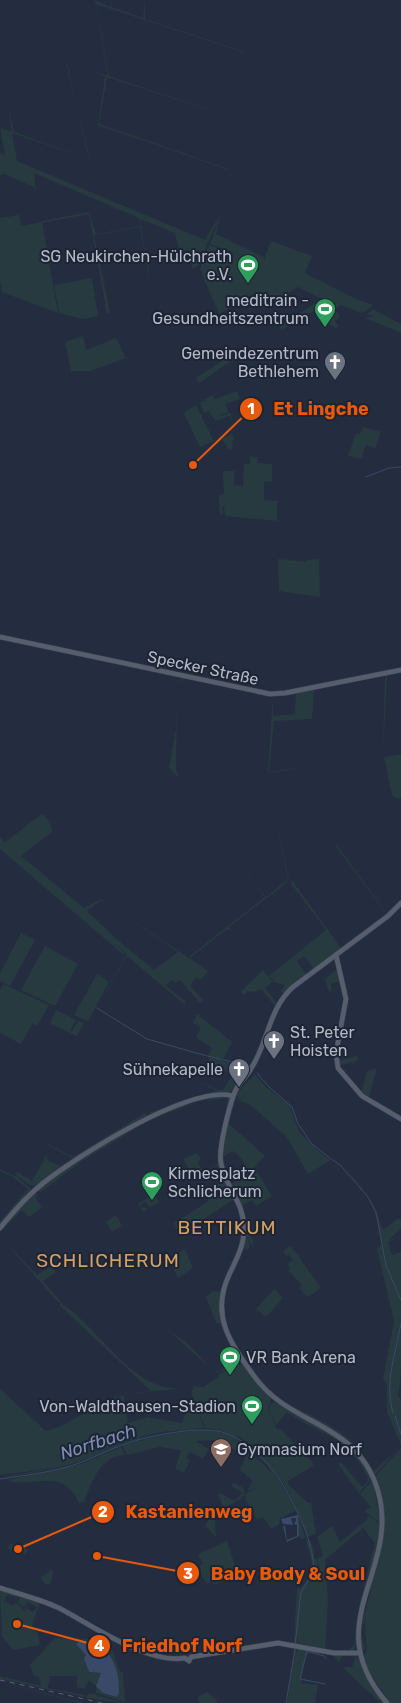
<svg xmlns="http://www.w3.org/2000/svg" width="401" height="1703" viewBox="0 0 401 1703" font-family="Rubik,sans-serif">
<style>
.green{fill:#263a40;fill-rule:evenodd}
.water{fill:#3a4968}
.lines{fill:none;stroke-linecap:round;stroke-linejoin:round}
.stream{stroke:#3a4968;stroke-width:1}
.major-casing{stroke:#424858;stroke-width:5.5}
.major{stroke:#565e6e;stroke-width:4.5}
.rail{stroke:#5a6375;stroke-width:1;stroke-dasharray:5 5;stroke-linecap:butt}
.labels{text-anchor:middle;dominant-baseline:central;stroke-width:4;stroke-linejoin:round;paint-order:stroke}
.poi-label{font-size:16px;fill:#b5bac9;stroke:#1d2434;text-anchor:end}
.street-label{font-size:16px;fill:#b5bac9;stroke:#1d2434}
.water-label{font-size:18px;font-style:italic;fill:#7c8eb1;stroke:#1d2434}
.quarter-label{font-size:19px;letter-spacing:1px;fill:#d5a064;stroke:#1d2434}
.leader{fill:none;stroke:#e8590c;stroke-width:2}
.callout-dot{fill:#e8590c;stroke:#1d2434;stroke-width:2}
.mark-label{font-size:15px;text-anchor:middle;font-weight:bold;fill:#fff}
.callout-label{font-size:18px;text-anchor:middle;font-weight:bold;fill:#e8590c;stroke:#1d2434;stroke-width:4;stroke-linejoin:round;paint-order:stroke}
</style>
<rect width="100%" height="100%" fill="#242d3f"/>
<g class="green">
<path d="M95 0 111 7 112 0V7L143 18 145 0V19L245 52V53L96 4 109 76 236 119 107 77 99 124 229 169V170L80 119 90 159 221 204 12 133 17 161 205 240 221 213 208 243H205L207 245 198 266 192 269 189 250 147 258 150 283 140 227 94 235 110 313 107 314 89 214 42 223V221L89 212 96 234 140 226 139 218 34 173 36 191 34 187 4 174 0 175V153L5 155 0 128 12 132 7 103 14 132 89 159 66 63 108 76ZM67 63 105 76 98 125 79 118ZM140 219 175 233 179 251 146 257Z"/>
<polygon points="221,214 216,234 264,257 264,260 271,241 312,256 305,273 356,299 373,305 364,313 361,310 362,313 341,305 332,310 329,308 328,312 321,316 317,309 282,330 279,326 322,299 298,287 263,309 250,296 219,314 200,269 209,245 243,255 210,244"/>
<polygon points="19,215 21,226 42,222 58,313 2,292 0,281 0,218"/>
<polygon points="92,278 98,316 83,319 59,313 54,285"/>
<polygon points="335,309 340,317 335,321 338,326 335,328 324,321 330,316 328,313"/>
<polygon points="373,309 401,324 401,333 365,318 375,316 366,315"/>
<polygon points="83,336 86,350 116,338 126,358 91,371 71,371 65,342"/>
<polygon points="236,352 237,357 199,383 196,378"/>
<polygon points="237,391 240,399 225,404 228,412 216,417 231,413 232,421 229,416 215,421 215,418 213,418 209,411 204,413 200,403 212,395 215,399"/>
<polygon points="196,405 214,441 200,447 184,413"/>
<polygon points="363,427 381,432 375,448 366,445 361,459 348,456 356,433 360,434"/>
<polygon points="232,434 235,440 232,441 233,447 229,450 222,439"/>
<polygon points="250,456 258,457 257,463 272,464 272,481 264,482 264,500 277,501 277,521 225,516 224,506 222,507 223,514 220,514 219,495 224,494 223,471 234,471 234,485 243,486 244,464 250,464"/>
<polygon points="278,559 307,562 307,560 319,559 320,597 279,591"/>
<polygon points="401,671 387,675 383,751 385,675 314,689 312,719 274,721 269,772 310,766 271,773 269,771 268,773 273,696 185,679 178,682 184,677 273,695 273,716 295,714 296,693 293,692"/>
<polygon points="177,687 176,767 178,777 169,768 176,729"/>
<polygon points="401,754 401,798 397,799 392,795 384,757"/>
<path d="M392 801 336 844 387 914 401 901 390 913 340 949 284 995 281 991 285 985 274 982 230 929 224 931 190 958 231 986 191 959 190 958V956L265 897 205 824 266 897 288 879 273 805 289 879 281 886 289 881 293 884 291 879ZM335 845 387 915 341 948 291 879ZM289 881 326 930 269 976 229 927ZM304 956 314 969 307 975 297 961Z"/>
<path d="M42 814 48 820 53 831 21 856 84 908 101 899 208 971 201 980 196 977 190 986 203 1000 200 1003 180 980 176 983 171 980 166 986 185 1001V1005L127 956 97 1008 127 954 114 943 124 953V955L0 849V838L5 842ZM100 901H104L178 952 154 970 115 938 87 911Z"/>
<polygon points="21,933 35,940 10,986 0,981 0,973"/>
<polygon points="45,946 78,964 55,1006 21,990"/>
<polygon points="337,969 341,980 331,984 332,991 329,992 325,979"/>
<polygon points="263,970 273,982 265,988 277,1003 275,1006 261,989 254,992 248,991 245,995 240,992"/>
<polygon points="97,974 109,982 88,1021 74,1015"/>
<polygon points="3,984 49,1005 37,1026 33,1023 21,1044 0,1033 0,990"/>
<polygon points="56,1010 76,1020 70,1031 72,1032 78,1021 84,1023 77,1036 50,1023"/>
<polygon points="197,1014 232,1042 223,1060 208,1056 212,1048 196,1037 201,1028 193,1022"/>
<polygon points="357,1056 358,1060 353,1063 355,1071 352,1062 338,1066 337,1061"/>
<polygon points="208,1057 250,1068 242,1077 224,1068 241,1080 229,1093 218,1094 152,1114 149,1113 190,1098 217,1091 197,1080 218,1090 223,1090 233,1074 206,1061 209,1060"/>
<polygon points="377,1068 369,1097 361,1093 367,1071"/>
<polygon points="255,1074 266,1087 290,1106 299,1132 324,1156 331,1160 308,1174 286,1136 249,1104 235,1099 229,1124 265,1156 254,1167 272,1196 256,1206 252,1200 243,1205 243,1211 231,1184 248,1173 242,1159 233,1151 221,1158 233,1099 236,1098 243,1101 235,1095"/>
<path d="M218 1097 230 1098V1099L218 1162V1152L228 1100 226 1098 201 1101 156 1117 168 1137 157 1119H156L153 1118 82 1161 41 1192 38 1191C45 1175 132 1127 153 1117L156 1119 155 1117 175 1108Z"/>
<polygon points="145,1113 148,1116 37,1186 30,1185 16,1175 18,1169 17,1172 32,1181 49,1151 46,1159 59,1166 74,1159 46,1144 46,1143 73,1157"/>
<polygon points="197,1153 201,1159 198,1163 205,1173 217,1164 219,1164 236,1198 179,1235 174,1223 209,1201 204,1192 225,1179 217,1165 196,1179 194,1177 183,1159"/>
<path d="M333 1160 342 1166C363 1189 372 1200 383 1230L397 1219H401V1228L389 1240 401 1236 388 1242 392 1255 401 1252V1371L398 1398 401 1399V1445L387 1412V1386L383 1379 394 1321 377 1249 382 1243C376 1207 364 1181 333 1160Z"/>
<polygon points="0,1169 17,1177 31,1189 0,1225 0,1221 28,1189 13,1177 0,1171"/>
<polygon points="35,1192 38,1195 35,1198 42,1207 29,1217 22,1210 0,1232 8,1220"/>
<polygon points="154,1194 159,1202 150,1207 145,1201 139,1207 148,1208 143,1212 138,1204"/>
<polygon points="116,1215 122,1226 112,1232 106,1222"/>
<polygon points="246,1223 253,1233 250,1235 254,1242 252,1246 248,1239 250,1247 245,1250 243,1248"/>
<polygon points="0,1237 37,1275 52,1266 56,1272 43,1281 61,1302 59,1303"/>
<polygon points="291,1246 321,1288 308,1297 299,1288 302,1285 288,1270 290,1268 287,1264 293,1260 289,1254 286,1256 283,1251"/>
<polygon points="185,1249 193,1268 178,1278 169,1259"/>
<path d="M195 1269 206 1297 213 1291 220 1292 223 1286 220 1313 224 1332H225L238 1355V1358C235 1362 226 1372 218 1372 213 1372 176 1336 167 1330L186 1342 213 1370 221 1371 235 1361C239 1349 224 1334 220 1323H216Z"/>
<polygon points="274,1289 283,1298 266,1317 256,1309"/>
<path d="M61 1303C111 1336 143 1417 214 1378L195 1387H203L219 1377V1374L243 1363 271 1398 268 1411 276 1424 275 1428 281 1430 313 1463V1466L288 1481V1484L308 1503 311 1502 316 1534 307 1537C297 1504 281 1473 255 1450L269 1459 256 1448 238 1436 236 1437 255 1448 250 1454 263 1463 273 1475 266 1464 253 1453 254 1451 268 1463 297 1510 279 1519 280 1524 271 1529 263 1517 257 1520 245 1498 246 1494 256 1488 247 1491 253 1481 240 1470 246 1456 216 1440 196 1441 209 1449 203 1459 190 1452 186 1458 190 1460 184 1472 175 1469 181 1450 160 1447 127 1455 122 1446C145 1438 202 1424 226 1434 235 1437 244 1445 253 1449 244 1443 233 1434 222 1432 196 1425 146 1436 121 1445L133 1439 182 1430C144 1431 111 1449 76 1461 51 1469 25 1472 0 1475V1389L46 1431 61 1426 118 1395 151 1391 59 1305ZM194 1387 191 1392 205 1428 222 1430 191 1429 204 1428 197 1408 186 1411 182 1423 148 1417 128 1423 124 1395 106 1402 119 1395Z"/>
<path d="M257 1374C281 1410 308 1409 338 1431 354 1442 364 1456 374 1471L400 1447 373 1477 345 1439 277 1399Z"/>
<path d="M274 1402 343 1440 362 1460 372 1478 359 1493 338 1464 341 1462 362 1487 368 1481 367 1476C346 1432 321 1437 287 1412L277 1424 269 1412 270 1405Z"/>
<path d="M120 1444 121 1446C83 1462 47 1472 6 1477V1476C46 1471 82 1460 120 1444Z"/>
<path d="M121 1447 125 1455C99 1456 92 1483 84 1502L79 1503C63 1465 31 1490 7 1480L81 1464Z"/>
<path d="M401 1448V1703H390L369 1672 363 1657 367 1651 365 1630 366 1615 364 1625 362 1622 371 1589C360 1604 358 1635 366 1648L363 1651V1648L361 1649 359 1625 383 1526 386 1527 383 1525 374 1478Z"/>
<polygon points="373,1480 381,1524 364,1511 371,1507 360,1494"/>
<polygon points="234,1482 244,1489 245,1494 239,1500 224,1508 218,1495 221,1493 234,1501 243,1493 231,1486"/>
<polygon points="297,1512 306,1538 301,1539 299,1536"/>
<polygon points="212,1515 215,1517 216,1537 205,1525"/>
<path d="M369 1516 381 1525 377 1550 359 1611 355 1650 342 1653 326 1650H348L354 1646 359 1606 375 1543 363 1528 325 1560 328 1601 325 1649 298 1643V1636L297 1644 294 1643 297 1589 301 1588C318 1568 312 1564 306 1541L310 1540 314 1550V1559H317L319 1576 318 1558 323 1556 317 1537 332 1526 340 1542 368 1519 367 1517Z"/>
<polygon points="227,1541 238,1575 214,1585 211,1581 207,1584 197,1568 203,1563 198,1554"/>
<polygon points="10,1544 21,1544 28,1550 25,1554 8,1549"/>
<polygon points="51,1570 53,1572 50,1585 44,1583 41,1577"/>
<polygon points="0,1589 17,1595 16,1603 15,1597 7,1595 4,1602 13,1605 17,1603 26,1612 25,1607 33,1612 37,1607 28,1602 23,1607 18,1602 20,1597 38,1602 38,1605 40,1603 31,1628 38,1633 40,1645 13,1650 2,1636"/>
<path d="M103 1635 111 1639C111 1653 117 1661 120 1672H123L125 1702 96 1693V1686L89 1681 84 1689 77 1687V1676H50L48 1688 85 1695 84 1697 0 1679V1676L41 1686 39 1677 34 1676 30 1665 55 1638 98 1639ZM103 1640 107 1643 108 1657C118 1666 120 1681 119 1694L114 1697 103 1693 97 1686 101 1673 89 1672 86 1655 77 1642Z"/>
<polygon points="295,1646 296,1652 298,1647 315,1650 317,1654 310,1653 305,1657 301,1683 318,1685 315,1703 287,1703"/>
<polygon points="333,1654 358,1657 363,1671 386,1703 381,1703 344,1669 345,1667 352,1667 355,1659 353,1656 342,1656 339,1663"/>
<polygon points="0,1682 84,1703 79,1703"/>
<polygon points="207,1692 217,1701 217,1703 198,1703 198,1697"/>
<polygon points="88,1694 93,1694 124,1703 86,1698"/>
</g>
<g class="water">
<polygon points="298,1515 299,1536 287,1542 283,1526 285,1526 287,1540 297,1536 297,1525 294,1524 296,1520 296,1518 291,1518 293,1525 283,1524 281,1519"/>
<path d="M103 1640 107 1643C108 1659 111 1654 115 1666 119 1675 119 1684 119 1694L116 1697 103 1693 96 1686 101 1673 89 1672 84 1659 86 1655 76 1644 79 1642Z"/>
</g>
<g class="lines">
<g class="stream">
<polyline points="366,477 389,468 401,467"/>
<polyline points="97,1008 147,1039 207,1056"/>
<polyline points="208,1056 223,1060"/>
<polyline points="224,1060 250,1066"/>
<polyline points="257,1073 268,1086 292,1107 298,1124"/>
<polyline points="299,1125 311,1143 332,1160"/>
<polyline points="333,1160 341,1166 368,1197 376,1212 386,1266 401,1300"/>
<path d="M393 1413C384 1381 396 1354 401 1323"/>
<polyline points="395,1416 401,1434"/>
<path d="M0 1479C27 1475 56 1472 82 1462 98 1456 114 1447 131 1442 154 1435 202 1425 225 1433 250 1442 270 1463 283 1485 298 1511 313 1540 314 1572L301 1592 295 1645"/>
<polyline points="325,1684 300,1679 307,1651 324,1656 326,1659"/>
<polyline points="286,1703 295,1649"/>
</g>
<g class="major-casing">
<g id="major">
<polyline points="0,637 270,694 285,693 401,670"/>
<polyline points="336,955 346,999 336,1053 338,1068 362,1096 401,1119"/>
<path d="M0 1228C13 1212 26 1197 42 1184 76 1157 190 1084 233 1096"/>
<path d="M0 1588C19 1594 40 1599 59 1608 90 1624 148 1665 185 1658L189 1661 191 1657 278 1643 334 1653H360"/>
<path d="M387 1703C317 1623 401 1571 378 1491 357 1420 291 1428 254 1376 231 1344 210 1316 229 1275 236 1260 244 1246 244 1229 244 1201 225 1187 221 1163 218 1149 229 1108 234 1094 237 1084 247 1077 252 1067 268 1042 269 1008 293 987L388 916 401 903"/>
</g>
</g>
<use href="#major" class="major"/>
<polyline class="rail" points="0,1680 102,1703"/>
</g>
<defs>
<g id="stadium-pin" transform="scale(1.125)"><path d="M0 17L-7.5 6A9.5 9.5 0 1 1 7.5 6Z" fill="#2e9e5b" stroke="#1d2434"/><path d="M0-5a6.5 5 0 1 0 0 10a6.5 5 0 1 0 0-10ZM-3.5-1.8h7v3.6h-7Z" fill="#fff"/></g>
<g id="church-pin" transform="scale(1.125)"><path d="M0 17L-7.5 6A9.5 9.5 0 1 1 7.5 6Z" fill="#6b7280" stroke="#1d2434"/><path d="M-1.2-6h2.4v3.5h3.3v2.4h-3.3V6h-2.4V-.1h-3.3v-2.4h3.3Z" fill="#fff"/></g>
<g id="school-pin" transform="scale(1.125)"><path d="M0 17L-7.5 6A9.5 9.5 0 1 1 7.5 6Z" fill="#8d6e63" stroke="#1d2434"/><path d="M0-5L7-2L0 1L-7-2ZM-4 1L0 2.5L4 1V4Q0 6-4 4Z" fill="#fff"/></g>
</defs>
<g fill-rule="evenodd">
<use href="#stadium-pin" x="248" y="265"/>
<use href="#stadium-pin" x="325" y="309"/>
<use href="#church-pin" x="335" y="362"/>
<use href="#church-pin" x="274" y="1041"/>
<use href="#church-pin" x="239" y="1069"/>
<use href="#stadium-pin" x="152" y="1182"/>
<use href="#stadium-pin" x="230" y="1357"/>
<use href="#stadium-pin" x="252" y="1406"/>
<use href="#school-pin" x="221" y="1449"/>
</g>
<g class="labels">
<g class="poi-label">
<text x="232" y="256">SG Neukirchen-Hülchrath<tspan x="232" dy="18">e.V.</tspan></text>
<text x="309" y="300">meditrain -<tspan x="309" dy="18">Gesundheitszentrum</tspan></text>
<text x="319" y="353">Gemeindezentrum<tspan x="319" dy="18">Bethlehem</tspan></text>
<text x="290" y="1032" text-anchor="start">St. Peter<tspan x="290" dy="18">Hoisten</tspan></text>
<text x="223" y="1069">Sühnekapelle</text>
<text x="168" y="1173" text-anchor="start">Kirmesplatz<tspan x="168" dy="18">Schlicherum</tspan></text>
<text x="246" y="1357" text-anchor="start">VR Bank Arena</text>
<text x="236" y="1406">Von-Waldthausen-Stadion</text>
<text x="237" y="1449" text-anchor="start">Gymnasium Norf</text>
</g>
<g class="street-label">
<text transform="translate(203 668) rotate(12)">Specker Straße</text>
</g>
<g class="water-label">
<text transform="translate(98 1442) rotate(-18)">Norfbach</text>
</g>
<g class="quarter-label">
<text x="227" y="1227">BETTIKUM</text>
<text x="108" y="1260">SCHLICHERUM</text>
</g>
</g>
<path class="leader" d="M193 465L251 409M18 1549L103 1512M97 1556L188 1573M17 1624L99 1646"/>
<g class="callout-dot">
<circle cx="193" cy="465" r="5"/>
<circle cx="18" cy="1549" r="5"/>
<circle cx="97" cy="1556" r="5"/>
<circle cx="17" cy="1624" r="5"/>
<circle cx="251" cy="409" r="12"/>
<circle cx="103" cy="1512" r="12"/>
<circle cx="188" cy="1573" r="12"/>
<circle cx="99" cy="1646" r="12"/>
</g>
<g class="mark-label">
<text x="251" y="414">1</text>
<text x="103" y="1517">2</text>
<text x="188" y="1579">3</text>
<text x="99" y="1651">4</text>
</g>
<g class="callout-label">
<text x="321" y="415">Et Lingche</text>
<text x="189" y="1518">Kastanienweg</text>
<text x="288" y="1580">Baby Body &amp; Soul</text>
<text x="182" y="1652">Friedhof Norf</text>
</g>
</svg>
